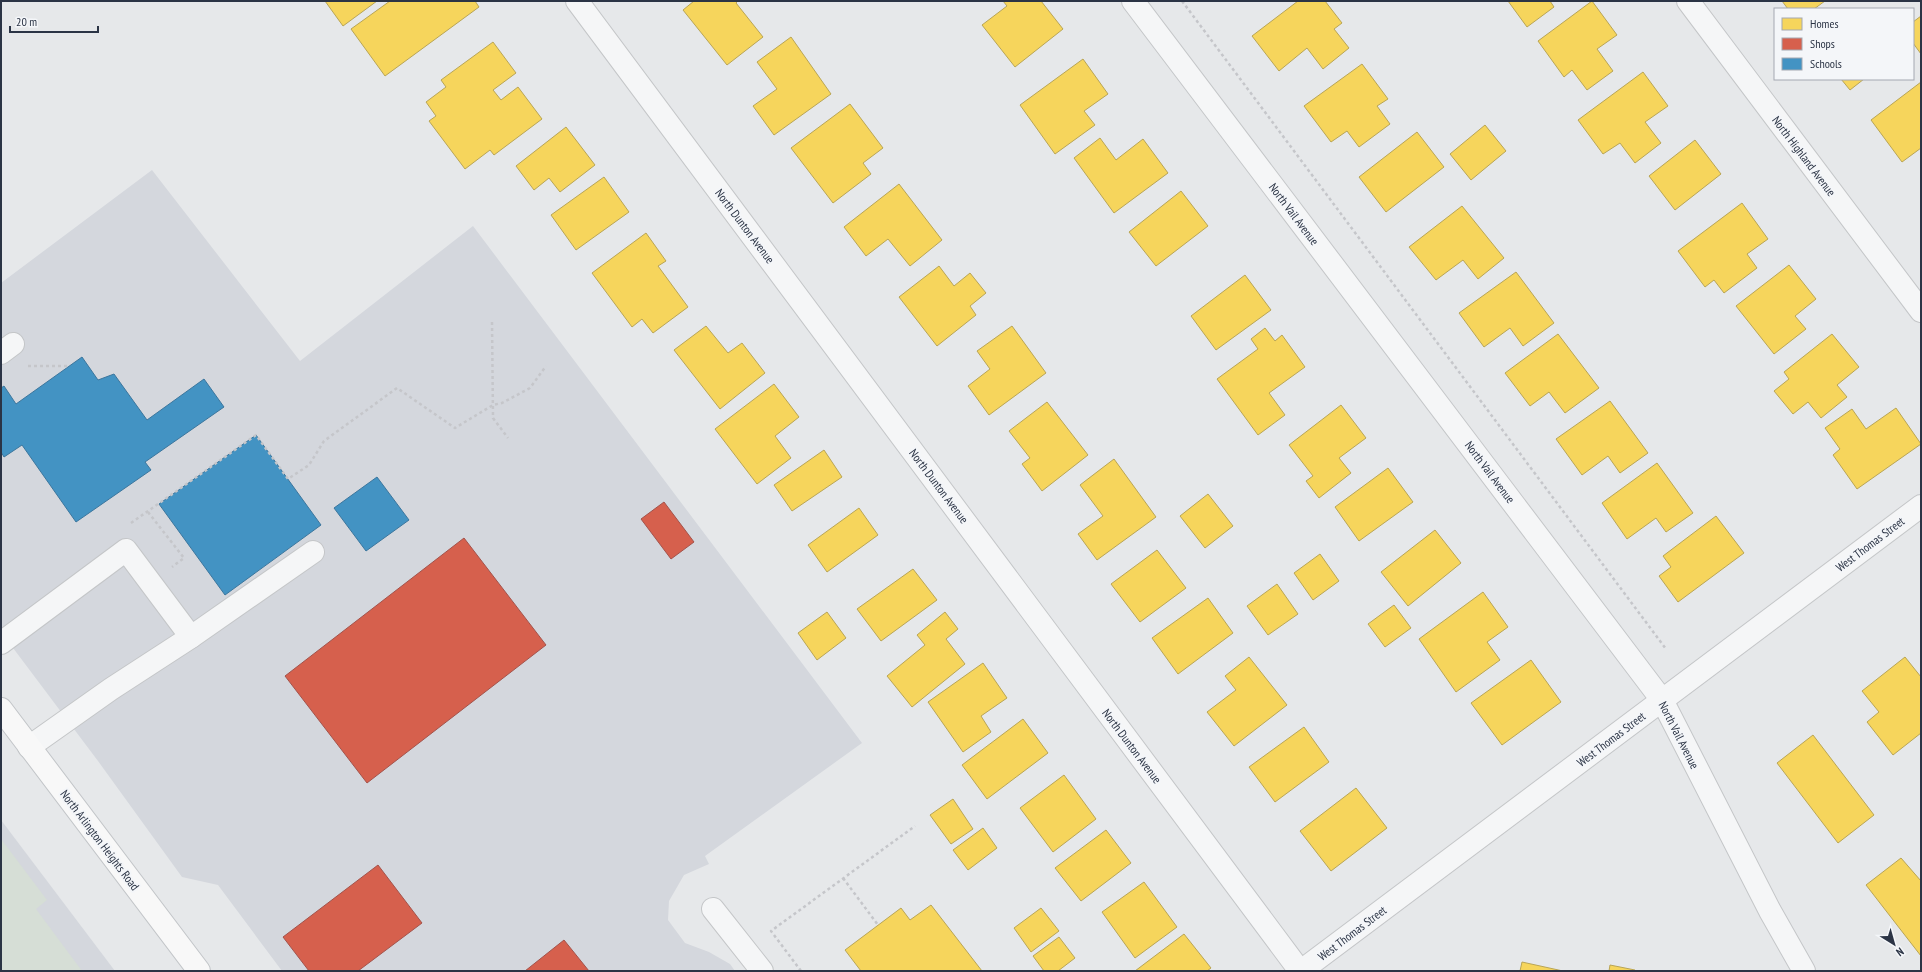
<svg xmlns="http://www.w3.org/2000/svg" width="1922" height="972" viewBox="0 0 1922 972" font-family="'PT Sans Narrow',sans-serif">
<style>
.built{fill:#d4d7dd}
.green{fill:#d6ded6}
.homes{fill:#f6d55c;stroke:#b9a555}
.shops{fill:#d6604d;stroke:#a3534b}
.schools{fill:#4393c3;stroke:#3c769d}
.lines{fill:none;stroke-linecap:round;stroke-linejoin:round}
.minor-casing{stroke:#c4c6c8;stroke-width:24}
.major-casing{stroke:#c2c5c8;stroke-width:24}
.path{stroke:#c5c6ca;stroke-width:2.5;stroke-dasharray:3 3;stroke-linecap:butt}
.minor{stroke:#f5f6f7;stroke-width:22}
.major{stroke:#f8f8f8;stroke-width:22}
.labels{text-anchor:middle;dominant-baseline:central;stroke-width:4;stroke-linejoin:round;paint-order:stroke}
.street-label{font-size:12px;fill:#2b3445;stroke:#f4f6f9}
</style>
<rect width="100%" height="100%" fill="#e6e8ea"/>
<g class="built">
<polygon points="152,170 300,361 473,226 862,743 705,856 709,864 684,875 669,901 668,920 685,943 709,952 730,964 735,971 282,971 218,885 182,877 98,761 1,632 1,283"/>
<polygon points="1,820 115,971 1,971"/>
</g>
<polygon class="green" points="1,839 47,900 36,909 82,971 1,971"/>
<g class="homes">
<polygon points="325,1 377,1 343,26"/>
<polygon points="390,1 475,1 479,7 385,76 351,29"/>
<polygon points="694,1 738,1 736,3 763,37 727,65 683,10"/>
<polygon points="1003,1 1041,1 1063,29 1015,67 982,25 1007,6"/>
<polygon points="1298,1 1325,1 1342,23 1334,29 1349,48 1323,69 1307,48 1279,71 1252,36"/>
<polygon points="1508,1 1550,1 1554,7 1527,27"/>
<polygon points="1592,1 1617,35 1597,49 1613,71 1587,90 1572,70 1564,77 1538,41"/>
<polygon points="1782,1 1825,1 1814,9 1788,9"/>
<polygon points="1921,16 1921,54 1913,43 1913,22"/>
<polygon points="791,37 831,94 774,135 753,106 777,89 757,62"/>
<polygon points="493,42 516,73 493,90 501,100 518,87 542,119 494,155 490,150 465,169 429,121 436,116 426,102 446,87 441,80"/>
<polygon points="1083,59 1108,94 1084,111 1095,125 1055,154 1020,105"/>
<polygon points="1362,64 1388,99 1377,106 1390,124 1359,147 1347,131 1331,142 1304,106"/>
<polygon points="1643,72 1668,106 1645,122 1661,143 1635,163 1620,143 1603,154 1578,120"/>
<polygon points="1841,79 1864,79 1850,90"/>
<polygon points="1921,82 1921,148 1902,162 1871,120"/>
<polygon points="850,104 883,148 863,163 871,174 833,203 791,148"/>
<polygon points="1485,125 1506,151 1471,180 1450,154"/>
<polygon points="566,127 595,165 560,192 549,178 534,190 516,166"/>
<polygon points="1417,132 1444,167 1386,212 1359,177"/>
<polygon points="1100,138 1116,160 1143,139 1168,173 1114,213 1074,158"/>
<polygon points="1695,140 1721,174 1675,210 1649,176"/>
<polygon points="604,177 629,212 576,250 551,215"/>
<polygon points="899,184 942,240 910,266 888,239 866,256 844,227"/>
<polygon points="1181,191 1208,226 1156,266 1129,232"/>
<polygon points="1742,203 1768,239 1747,254 1757,268 1724,293 1714,280 1705,287 1678,251"/>
<polygon points="1462,206 1504,258 1478,279 1463,260 1436,280 1409,247"/>
<polygon points="646,233 666,261 658,266 688,307 653,333 642,319 632,327 592,273"/>
<polygon points="1789,265 1816,299 1795,316 1806,329 1774,354 1736,306"/>
<polygon points="939,266 954,286 970,273 986,293 970,306 976,315 937,346 899,297"/>
<polygon points="1516,272 1554,323 1523,346 1510,328 1484,347 1459,313"/>
<polygon points="1245,275 1271,310 1216,350 1191,316"/>
<polygon points="706,326 728,353 742,343 765,373 720,409 674,350"/>
<polygon points="1012,326 1046,373 989,415 968,386 990,369 977,351"/>
<polygon points="1265,328 1275,341 1282,335 1305,367 1269,393 1285,415 1258,435 1217,379 1258,349 1251,339"/>
<polygon points="1558,334 1599,388 1565,413 1549,392 1530,406 1505,373"/>
<polygon points="1832,334 1859,367 1837,385 1847,397 1821,418 1808,402 1793,414 1774,391 1789,379 1784,372"/>
<polygon points="774,384 799,417 775,436 791,458 757,484 715,429"/>
<polygon points="1610,401 1648,453 1620,473 1608,456 1582,475 1556,439"/>
<polygon points="1047,402 1088,455 1042,491 1022,464 1030,458 1009,431"/>
<polygon points="1341,405 1366,438 1339,458 1351,473 1319,498 1306,481 1313,476 1289,445"/>
<polygon points="1896,408 1921,444 1857,489 1833,455 1840,449 1825,428 1852,409 1866,429"/>
<polygon points="824,450 842,477 792,511 774,485"/>
<polygon points="1114,459 1156,517 1097,560 1078,534 1103,516 1080,485"/>
<polygon points="1657,463 1693,513 1666,532 1656,518 1627,539 1602,503"/>
<polygon points="1388,468 1413,502 1359,541 1335,507"/>
<polygon points="1208,494 1233,526 1205,548 1180,516"/>
<polygon points="859,508 878,535 827,572 808,545"/>
<polygon points="1716,516 1744,553 1678,602 1659,576 1671,567 1663,556"/>
<polygon points="1435,530 1461,563 1408,606 1381,572"/>
<polygon points="1157,550 1186,588 1140,622 1111,584"/>
<polygon points="1320,554 1339,581 1313,600 1294,573"/>
<polygon points="913,569 937,600 881,641 857,609"/>
<polygon points="1277,584 1298,614 1268,635 1247,606"/>
<polygon points="1483,592 1508,627 1487,642 1500,660 1456,692 1419,639"/>
<polygon points="1208,598 1233,633 1178,674 1152,638"/>
<polygon points="1394,605 1411,628 1385,647 1368,624"/>
<polygon points="827,612 846,638 817,660 798,633"/>
<polygon points="945,612 958,629 946,639 965,664 912,707 887,676 925,645 917,635"/>
<polygon points="1249,657 1287,705 1234,746 1207,712 1236,690 1225,676"/>
<polygon points="1905,657 1921,677 1921,733 1893,755 1867,722 1879,712 1862,691"/>
<polygon points="1531,660 1561,702 1502,745 1471,703"/>
<polygon points="983,663 1007,698 981,716 991,732 963,752 928,702"/>
<polygon points="1023,719 1048,753 987,799 962,765"/>
<polygon points="1304,727 1329,762 1275,802 1249,767"/>
<polygon points="1813,735 1874,815 1838,843 1777,763"/>
<polygon points="1064,775 1096,819 1053,852 1020,808"/>
<polygon points="1356,788 1387,828 1331,871 1300,831"/>
<polygon points="953,799 973,829 951,844 930,815"/>
<polygon points="983,828 997,848 968,870 953,850"/>
<polygon points="1106,830 1131,863 1081,901 1055,868"/>
<polygon points="1901,858 1921,881 1921,956 1866,885"/>
<polygon points="1144,882 1177,927 1135,958 1102,912"/>
<polygon points="931,905 982,971 861,971 845,950 901,908 910,920"/>
<polygon points="1041,908 1059,931 1031,952 1014,928"/>
<polygon points="1184,934 1211,968 1207,971 1135,971"/>
<polygon points="1059,937 1075,958 1058,971 1044,971 1033,956"/>
<polygon points="1522,962 1563,971 1520,971"/>
<polygon points="1610,965 1635,970 1635,971 1609,971"/>
</g>
<g class="shops">
<polygon points="664,502 694,542 671,559 641,519"/>
<polygon points="464,538 546,645 367,783 285,676"/>
<polygon points="378,865 422,923 358,971 309,971 283,937"/>
<polygon points="564,940 589,971 525,971"/>
</g>
<g class="schools">
<polygon points="82,357 98,380 114,374 147,420 204,379 224,407 145,462 151,470 76,522 22,445 4,457 1,452 1,388 4,386 16,404"/>
<polygon points="256,435 321,525 225,595 159,504"/>
<polygon points="377,477 409,520 366,551 334,508"/>
</g>
<g class="lines">
<g class="minor-casing">
<g id="minor">
<polyline points="577,1 1300,971"/>
<polyline points="1133,1 1662,700 1770,911 1804,971"/>
<polyline points="1688,1 1921,311"/>
<polyline points="1,353 13,344"/>
<polyline points="1,643 126,550 191,637"/>
<polyline points="29,747 111,689 191,637 313,552"/>
<polyline points="713,909 762,971"/>
<polyline points="1301,971 1921,506"/>
</g>
</g>
<g class="major-casing">
<polyline id="major" points="1,709 199,971"/>
</g>
<g class="path">
<polyline points="1182,1 1666,649"/>
<polyline points="492,322 493,418 508,438"/>
<polyline points="28,366 69,366"/>
<polyline points="148,512 184,558 172,567"/>
<polyline points="131,523 256,435 288,479 309,465 324,441 397,388 455,428 493,405 502,403 530,388 546,366"/>
<polyline points="843,878 878,925"/>
<polyline points="801,971 771,931 915,826"/>
</g>
<use href="#minor" class="minor"/>
<use href="#major" class="major"/>
</g>
<g class="labels">
<g class="street-label">
<text transform="translate(1804 156) rotate(53)">North Highland Avenue</text>
<text transform="translate(1294 214) rotate(53)">North Vail Avenue</text>
<text transform="translate(745 226) rotate(53)">North Dunton Avenue</text>
<text transform="translate(1490 472) rotate(53)">North Vail Avenue</text>
<text transform="translate(939 486) rotate(53)">North Dunton Avenue</text>
<text transform="translate(1870 544) rotate(-37)">West Thomas Street</text>
<text transform="translate(1679 735) rotate(63)">North Vail Avenue</text>
<text transform="translate(1611 739) rotate(-37)">West Thomas Street</text>
<text transform="translate(1132 746) rotate(53)">North Dunton Avenue</text>
<text transform="translate(100 840) rotate(53)">North Arlington Heights Road</text>
<text transform="translate(1352 933) rotate(-37)">West Thomas Street</text>
</g>
</g>
<rect width="1922" height="972" fill="none" stroke="#2b3445" stroke-width="4"/>
<rect x="1774" y="8" width="140" height="72" fill="#f4f6f9" stroke="#a4a8b1"/>
<rect x="1782" y="18" width="20" height="12" fill="#f6d55c" stroke="#a4a8b1"/>
<text x="1810" y="28" font-size="12" fill="#2b3445">Homes</text>
<rect x="1782" y="38" width="20" height="12" fill="#d6604d" stroke="#a4a8b1"/>
<text x="1810" y="48" font-size="12" fill="#2b3445">Shops</text>
<rect x="1782" y="58" width="20" height="12" fill="#4393c3" stroke="#a4a8b1"/>
<text x="1810" y="68" font-size="12" fill="#2b3445">Schools</text>
<g transform="translate(1894 944) rotate(143)" stroke="#f4f6f9" stroke-width="3" paint-order="stroke">
<path d="M0-3L7 15L0 10L-7 15Z" fill="#2b3445"/>
<text y="-6" font-size="11" font-weight="bold" text-anchor="middle" fill="#2b3445">N</text>
</g>
<path d="M10 26v6h88v-6" fill="none" stroke="#2b3445" stroke-width="2"/>
<text x="16" y="26" font-size="12" fill="#2b3445" stroke="#f4f6f9" stroke-width="3" paint-order="stroke">20 m</text>
</svg>
